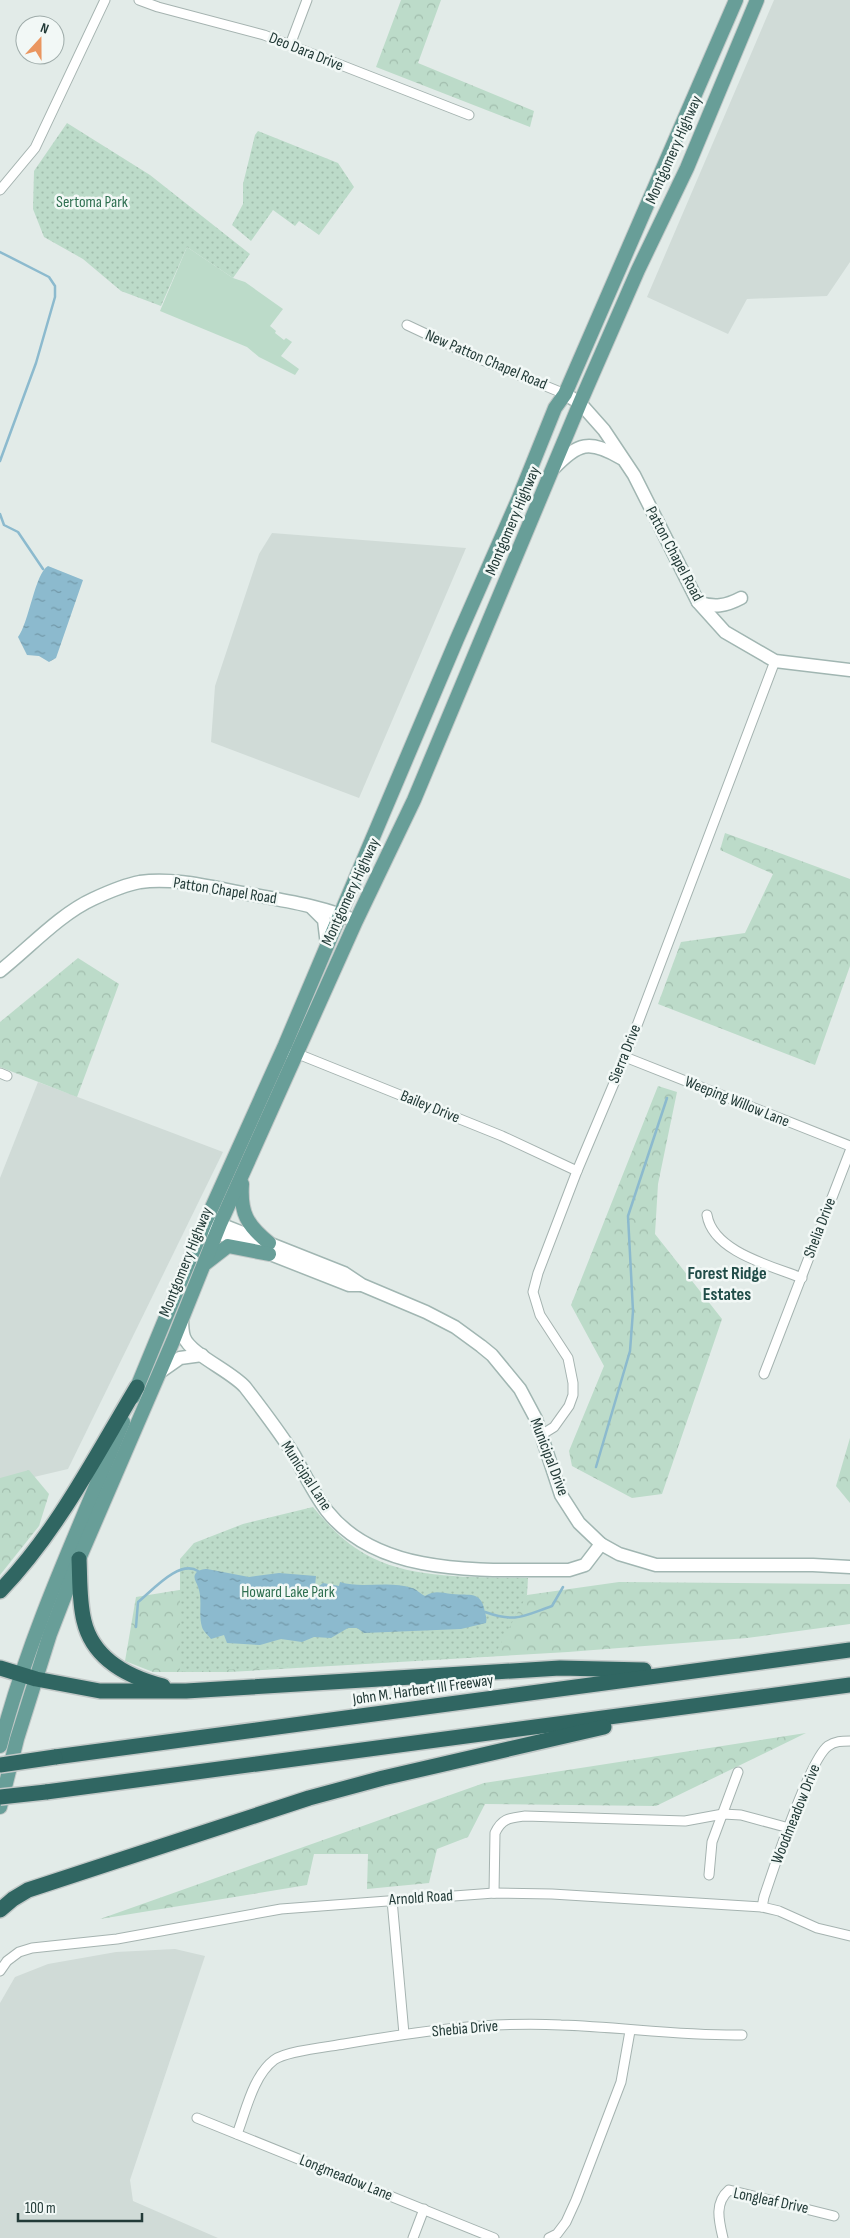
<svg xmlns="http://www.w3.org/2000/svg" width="850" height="2238" viewBox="0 0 850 2238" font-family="'Sofia Sans Condensed',sans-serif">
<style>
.built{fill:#d0dbd7}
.green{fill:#bcdbc9}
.forest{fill:url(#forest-crowns)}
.park{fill:url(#park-dots)}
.water{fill:url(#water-ripples)}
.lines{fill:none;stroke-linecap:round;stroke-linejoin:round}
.stream{stroke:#8cbace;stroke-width:2.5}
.street-casing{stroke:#a5b3b0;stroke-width:11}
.secondary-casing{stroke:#a1b6b2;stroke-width:15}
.primary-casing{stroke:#c1c8c7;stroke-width:16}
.highway-casing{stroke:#c1c8c7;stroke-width:18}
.street{stroke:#fff;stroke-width:9}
.secondary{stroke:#fff;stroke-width:12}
.primary{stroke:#689e98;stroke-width:14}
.highway{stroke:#306662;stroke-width:15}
.highway-bridge-casing{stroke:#c1c8c7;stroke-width:18;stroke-linecap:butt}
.highway-bridge{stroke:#306662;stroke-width:15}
.labels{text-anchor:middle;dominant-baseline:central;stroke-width:5;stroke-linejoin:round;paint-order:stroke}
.street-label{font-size:16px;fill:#233b38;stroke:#f2f8f6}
.park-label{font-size:16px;fill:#2f7051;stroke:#f2f8f6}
.neighbourhood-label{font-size:18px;font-weight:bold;fill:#204c48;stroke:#f2f8f6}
</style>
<defs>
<pattern id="forest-crowns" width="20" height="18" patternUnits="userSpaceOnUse" patternTransform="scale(1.25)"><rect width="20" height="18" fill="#bcdbc9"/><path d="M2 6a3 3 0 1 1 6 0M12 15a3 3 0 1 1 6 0" fill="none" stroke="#a1bdad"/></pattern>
<pattern id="park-dots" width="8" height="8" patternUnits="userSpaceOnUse" patternTransform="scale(1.25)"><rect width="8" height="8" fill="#bcdbc9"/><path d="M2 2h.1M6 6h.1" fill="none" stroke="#a1bdad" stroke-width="1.8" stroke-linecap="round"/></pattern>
<pattern id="water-ripples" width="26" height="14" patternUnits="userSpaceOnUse" patternTransform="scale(1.25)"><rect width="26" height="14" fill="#8cbace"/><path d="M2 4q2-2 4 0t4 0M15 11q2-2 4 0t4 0" fill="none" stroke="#7298a8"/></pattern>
</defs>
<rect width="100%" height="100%" fill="#e2ebe8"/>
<g class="built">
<polygon points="774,0 850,0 850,262 827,296 747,299 728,334 647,297"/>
<polygon points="272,533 466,548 359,798 211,742 215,686 259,554"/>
<polygon points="38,1082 223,1152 68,1469 0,1485 0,1178"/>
<polygon points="175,1949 205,1956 130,2180 133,2201 218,2238 0,2238 0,2003 15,1977 48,1964 116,1952"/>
</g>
<polygon class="green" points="187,247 233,278 245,282 283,309 270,326 276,331 275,333 284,340 286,338 292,342 281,356 299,369 295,375 259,357 247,347 160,311"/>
<g class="forest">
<polygon points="401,0 441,0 418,63 534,111 530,127 376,67"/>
<polygon points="725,833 850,879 850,966 815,1065 658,1004 681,942 745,933 773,874 720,850"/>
<polygon points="78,958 119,984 77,1097 0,1067 0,1022"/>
<polygon points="658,1086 677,1092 658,1184 655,1234 722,1319 662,1494 632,1498 572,1466 569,1451 604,1366 571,1305"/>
<polygon points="850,1438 850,1503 836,1486"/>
<polygon points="29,1470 49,1494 39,1526 0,1575 0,1478"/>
<polygon points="619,1582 850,1584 850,1624 747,1638 568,1652 229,1672 153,1672 125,1661 136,1597 198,1587 486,1623 527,1595"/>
<polygon points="806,1733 656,1806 485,1804 468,1837 437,1849 429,1883 367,1889 368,1854 314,1854 307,1885 100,1919 484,1783"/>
</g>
<g class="park">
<polygon points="67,123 150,175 250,254 233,278 187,247 161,306 121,291 83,259 44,237 33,209 34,171"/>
<polygon points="258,131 338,163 354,187 319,235 299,221 295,226 273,210 251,241 232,225 243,204 243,184 255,135"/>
<path d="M313 1507C328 1525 344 1542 365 1554 409 1580 477 1577 528 1578L527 1595 494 1656 180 1672V1559L194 1543 243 1524Z"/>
</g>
<g class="water">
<path d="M48 566 83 580 56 658 49 662 39 656 27 655 18 637C29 623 35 573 48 566Z"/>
<path d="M207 1569 249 1577 279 1573 316 1576 315 1586 318 1587 323 1583 339 1586 340 1582C362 1589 389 1580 412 1588 417 1589 420 1594 425 1596 435 1590 441 1593 452 1594 470 1596 481 1590 485 1612 486 1617 487 1618 486 1623L461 1629 364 1633 357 1628H348L331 1638 314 1637 302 1642 281 1639 260 1645 227 1643 224 1635 211 1639C208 1635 203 1631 202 1627 198 1614 203 1600 198 1587 197 1582 192 1578 196 1573 198 1570 203 1569 207 1569Z"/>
</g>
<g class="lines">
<g class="stream">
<polyline points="0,252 49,277 55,286 55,297 36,363 0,461"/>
<polyline points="0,514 4,525 18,532 43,569"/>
<polyline points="596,1467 630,1351 633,1311 628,1216 667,1098"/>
<path d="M485 1612C516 1623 523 1616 552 1606L563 1587"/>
<path d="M136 1627 138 1602C152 1591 179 1559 198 1571"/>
</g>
<g class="street-casing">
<g id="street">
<polyline points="139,0 158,7 264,35 469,115"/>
<polyline points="290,45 307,0"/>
<polyline points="0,190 35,148 105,0"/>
<polyline points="407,325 475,357 565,394"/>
<polyline points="281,1054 298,1054 502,1136 577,1171"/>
<polyline points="625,1057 850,1146"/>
<polyline points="0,1073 7,1076"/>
<path d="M707 1215C713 1252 772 1266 802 1278"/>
<polyline points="764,1374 850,1151"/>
<polyline points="541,1435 554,1427 569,1406 573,1395 573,1383 568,1358 540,1315 533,1292 538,1273 577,1171 625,1057 775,661"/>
<polyline points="709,1875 712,1842 738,1772"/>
<path d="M494 1893 495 1833C502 1818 510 1818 525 1816L685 1821 723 1814 741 1815 789 1828"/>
<polyline points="392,1900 404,2034"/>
<path d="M762 1907 764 1897C773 1870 810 1759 828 1746 835 1741 842 1741 850 1741"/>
<polyline points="0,1971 7,1961 19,1952 32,1948 117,1939 281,1909 494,1893 552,1894 762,1907 779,1911 817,1928 850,1936"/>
<polyline points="197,2118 494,2238"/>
<path d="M237 2134C246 2111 253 2076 274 2060 286 2051 327 2047 344 2044 415 2032 489 2021 561 2025 622 2027 682 2036 742 2035"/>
<polyline points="413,2238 424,2209"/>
<polyline points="549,2238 557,2234 566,2222 576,2200 621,2082 630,2031"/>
<path d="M723 2238C719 2221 714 2203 729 2190L834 2216"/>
</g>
</g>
<g class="secondary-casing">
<g id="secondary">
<polyline points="565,394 580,403 604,430 634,475 698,602 725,632 775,661 850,670"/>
<path d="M554 468C578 443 589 439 621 458"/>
<path d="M698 602C714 608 726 606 741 598"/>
<polyline points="311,907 324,920 327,945"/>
<path d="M0 971C29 948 60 914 93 899 108 892 124 885 140 882 176 877 214 888 249 894 285 901 322 906 356 921"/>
<polyline points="211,1225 220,1224 344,1273 362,1285 426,1312 455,1327 481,1346 492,1355 520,1389 536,1419 561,1495 579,1523 601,1544 619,1554 656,1565 813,1565 850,1567"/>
<polyline points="209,1228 217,1233 349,1285 360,1285"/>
<path d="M182 1318C182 1324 182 1331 184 1337 190 1354 231 1371 245 1387 262 1409 279 1431 294 1455 304 1473 314 1494 327 1511 382 1580 490 1569 569 1570L585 1565 601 1544"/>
<polyline points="160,1372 180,1358 202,1355"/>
</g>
</g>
<g class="primary-casing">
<g id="primary">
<path d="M242 1184C240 1213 247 1225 269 1243"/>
<polyline points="206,1263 228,1246 269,1254"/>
<polyline points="133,1397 204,1225 285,1045 457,639 518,500 555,408 565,394 736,0"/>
<path d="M0 1746C29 1634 79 1528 123 1422"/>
<polyline points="0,1807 17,1739 50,1634 79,1559 173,1341 220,1224 356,921 414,800 580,403 638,270 687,168 757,0"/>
</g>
</g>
<g class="highway-casing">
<g id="highway">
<path d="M79 1559C80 1579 79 1601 84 1621 93 1659 128 1677 163 1686"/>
<path d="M0 1591C57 1532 95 1457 137 1387"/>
<polyline points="0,1668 36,1679 100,1691 186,1691 560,1668 644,1670"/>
<polyline points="55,1757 850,1650"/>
<polyline points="46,1792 850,1685"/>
<polyline points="0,1910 13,1899 28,1890 309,1798 383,1778 604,1727"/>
</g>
</g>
<use href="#street" class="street"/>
<use href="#secondary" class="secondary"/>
<use href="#primary" class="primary"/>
<use href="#highway" class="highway"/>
<g class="highway-bridge-casing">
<g id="highway-bridge">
<polyline points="0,1765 55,1757"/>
<polyline points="0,1797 46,1792"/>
</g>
</g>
<use href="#highway-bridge" class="highway-bridge"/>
</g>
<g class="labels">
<g class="street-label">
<text transform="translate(306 52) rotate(22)">Deo Dara Drive</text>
<text transform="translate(674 150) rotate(-66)">Montgomery Highway</text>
<text transform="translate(486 360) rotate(23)">New Patton Chapel Road</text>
<text transform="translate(513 521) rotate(-67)">Montgomery Highway</text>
<text transform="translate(674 554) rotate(62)">Patton Chapel Road</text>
<text transform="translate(225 891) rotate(9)">Patton Chapel Road</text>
<text transform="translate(351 892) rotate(-65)">Montgomery Highway</text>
<text transform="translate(625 1054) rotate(-68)">Sierra Drive</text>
<text transform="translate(737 1102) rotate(22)">Weeping Willow Lane</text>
<text transform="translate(430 1107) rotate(22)">Bailey Drive</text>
<text transform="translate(820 1228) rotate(-69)">Shelia Drive</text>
<text transform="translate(186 1262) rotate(-68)">Montgomery Highway</text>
<text transform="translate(549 1457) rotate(69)">Municipal Drive</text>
<text transform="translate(306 1476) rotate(57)">Municipal Lane</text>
<text transform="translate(423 1690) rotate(-8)">John M. Harbert III Freeway</text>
<text transform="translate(796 1814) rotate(-68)">Woodmeadow Drive</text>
<text transform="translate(421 1898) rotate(-4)">Arnold Road</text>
<text transform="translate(465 2029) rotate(-5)">Shebia Drive</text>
<text transform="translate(346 2178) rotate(22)">Longmeadow Lane</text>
<text transform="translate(771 2201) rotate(12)">Longleaf Drive</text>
</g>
<g class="park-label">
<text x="92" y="202">Sertoma Park</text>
<text x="288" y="1592">Howard Lake Park</text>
</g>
<g class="neighbourhood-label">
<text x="727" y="1273">Forest Ridge<tspan x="727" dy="21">Estates</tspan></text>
</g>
</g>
<g transform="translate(40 40) rotate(21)"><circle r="24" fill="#f2f8f6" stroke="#9facaa"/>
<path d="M0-4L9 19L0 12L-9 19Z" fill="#ea9660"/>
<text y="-8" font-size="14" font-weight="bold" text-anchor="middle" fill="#233b38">N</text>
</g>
<path d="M18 2213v8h124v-8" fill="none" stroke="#233b38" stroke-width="2.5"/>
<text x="25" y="2213" font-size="15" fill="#233b38" stroke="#f2f8f6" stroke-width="4" paint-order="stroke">100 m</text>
</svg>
